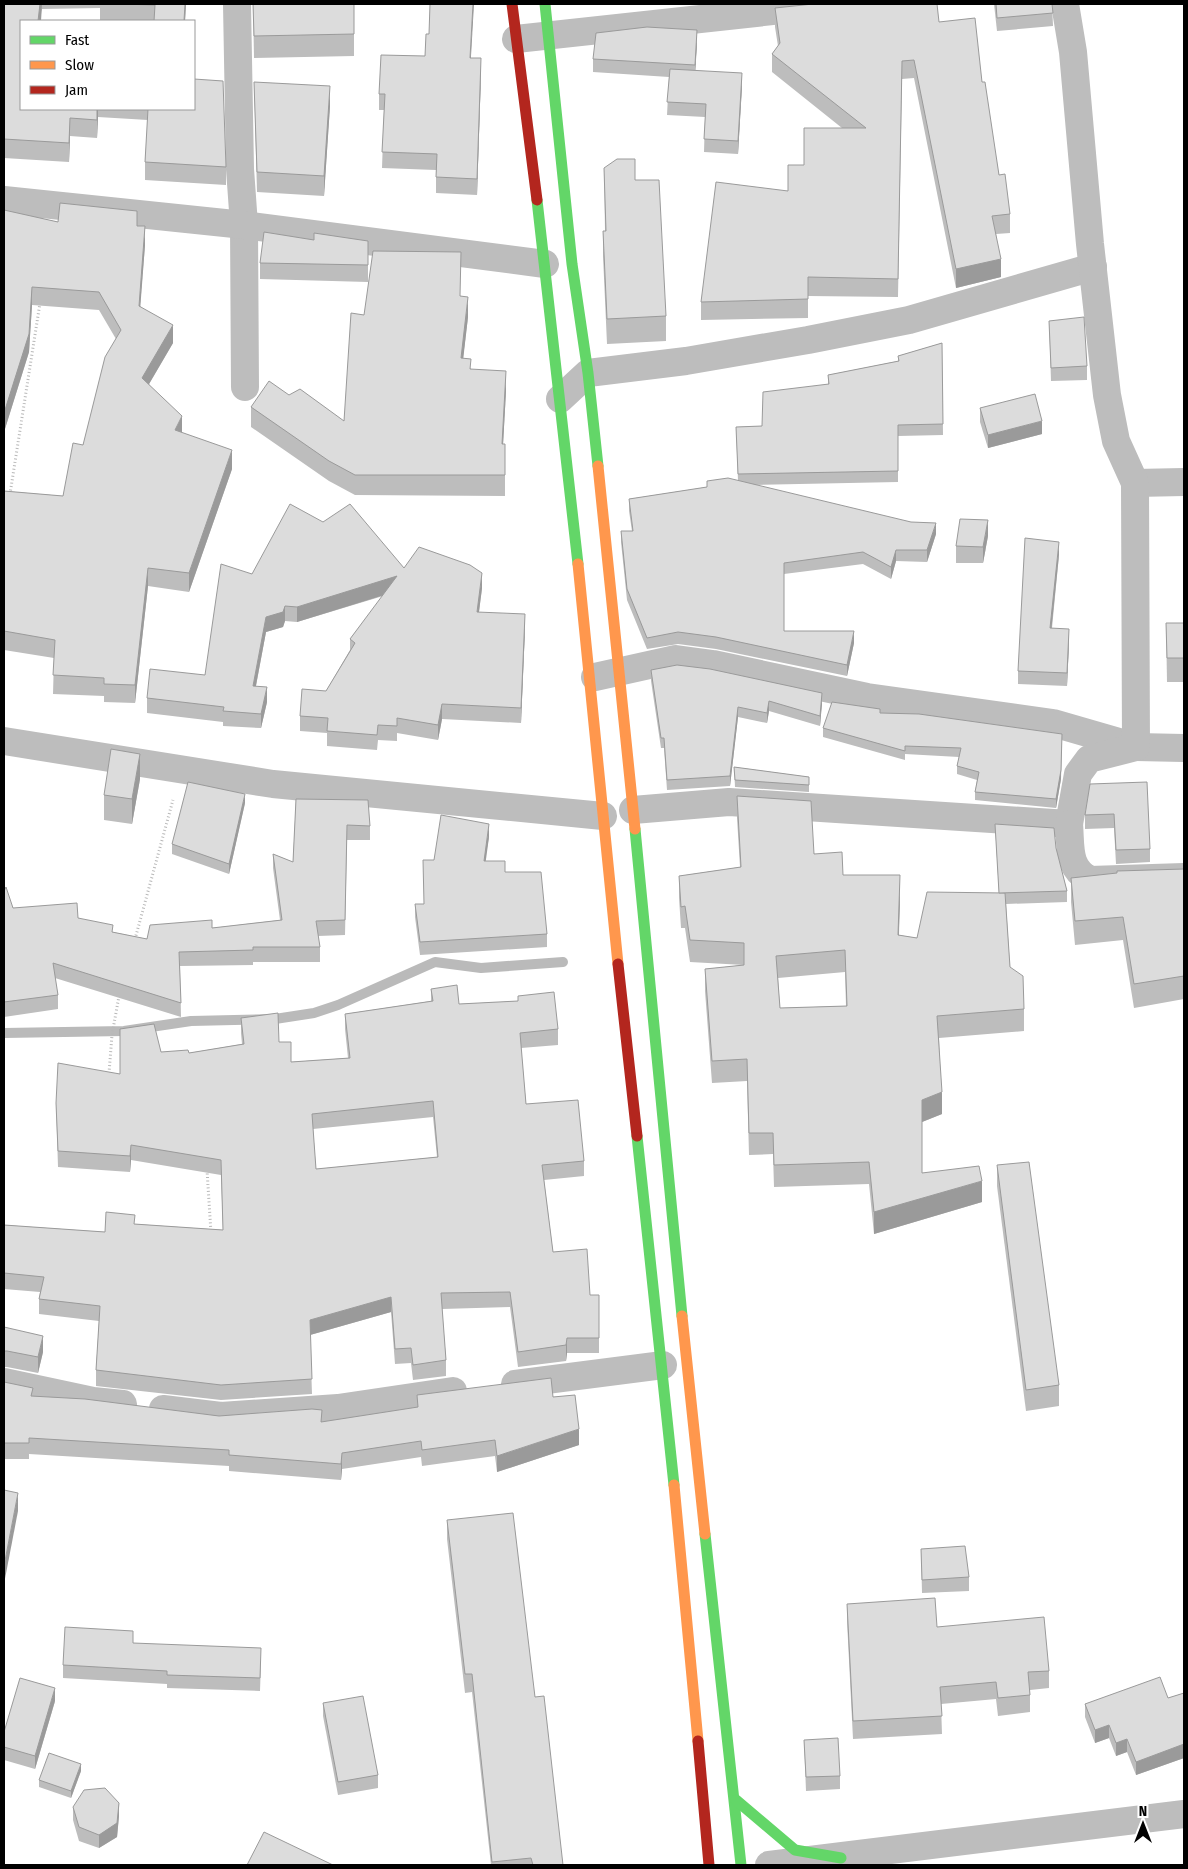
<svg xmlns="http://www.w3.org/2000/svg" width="1188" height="1869" viewBox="0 0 1188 1869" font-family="'Fira Sans Condensed',sans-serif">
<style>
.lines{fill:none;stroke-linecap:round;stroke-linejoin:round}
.stream{stroke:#bababa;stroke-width:10}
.path{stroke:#b8b8b8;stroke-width:3;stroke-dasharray:1 2.5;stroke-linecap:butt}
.street{stroke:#bdbdbd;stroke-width:28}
.fast{stroke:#63d668;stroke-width:11}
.slow{stroke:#ff974d;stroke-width:11}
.jam{stroke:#b3261e;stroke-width:11}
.wall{fill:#bdbdbd;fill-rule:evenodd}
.shaded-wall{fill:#9a9a9a}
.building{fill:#dcdcdc;stroke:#9a9a9a;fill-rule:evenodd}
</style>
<rect width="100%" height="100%" fill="#fff"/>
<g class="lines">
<polyline class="stream" points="4,1033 124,1031 191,1021 275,1019 314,1013 338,1005 435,962 481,968 563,962"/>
<g class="path">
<polyline points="10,494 40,303"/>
<polyline points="135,939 173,800"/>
<polyline points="109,1073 112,1035 119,996"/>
<polyline points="207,1170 211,1233"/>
</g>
<g class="street">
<polyline points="237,4 240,169 244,225 245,387"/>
<polyline points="516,39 838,4"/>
<polyline points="4,200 244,225 545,264"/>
<polyline points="560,399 588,373 686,361 808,340 909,320 1093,267"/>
<polyline points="1135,483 1184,482"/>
<polyline points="595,677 676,659 713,664 867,697 1053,723 1136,747 1184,748"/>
<polyline points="4,741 273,784 603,816"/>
<polyline points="633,810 729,802 1069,824 1078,774 1089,759 1136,747 1135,483 1116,441 1107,395 1090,244 1073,52 1065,4"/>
<path d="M1069 824C1071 847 1067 868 1090 880L1184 877"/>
<polyline points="4,1382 93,1401 123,1404"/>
<polyline points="515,1384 663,1365"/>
<polyline points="163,1409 221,1416 338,1408 453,1391"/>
<polyline points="769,1865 1184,1814"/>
</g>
<g class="fast">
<polyline points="545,4 572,264 588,373 598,466"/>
<polyline points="537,200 578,564"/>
<polyline points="635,829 682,1316"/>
<polyline points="637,1136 674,1485"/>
<polyline points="705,1534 741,1865"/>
<polyline points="736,1800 795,1850 841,1858"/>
</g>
<g class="slow">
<polyline points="598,466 635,829"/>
<polyline points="578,564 618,964"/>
<polyline points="682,1316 705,1534"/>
<polyline points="674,1485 698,1741"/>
</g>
<g class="jam">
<polyline points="512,4 537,200"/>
<polyline points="618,964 637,1136"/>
<polyline points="698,1741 709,1865"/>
</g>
</g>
<g class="wall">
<polygon points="4,4 186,4 185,21 100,21 100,8 42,9 21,109 194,109 226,167 226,185 145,180 145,162 148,120 98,117 97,138 70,136 69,162 4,158"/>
<polygon points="253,4 354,4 354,56 254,58"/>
<polygon points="994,4 1052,4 1053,26 997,31"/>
<polygon points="775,8 939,22 982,82 999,175 1010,214 1010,233 996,234 1001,277 956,288 914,78 902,79 898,297 808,296 808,318 701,320 701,302 788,191 804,165 842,128 772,72 772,54 778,46 775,27"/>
<polygon points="429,34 471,58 481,74 477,195 436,193 436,170 382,168 384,110 379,110 379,94 425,56"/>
<polygon points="697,43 695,70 742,86 738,154 704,152 705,117 667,115 669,77 593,72 593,59"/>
<polygon points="254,82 330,106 324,196 257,192"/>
<polygon points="604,168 635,180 666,316 666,341 607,344 603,256 603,231 605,231"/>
<path d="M4 210 58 222 137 226 145 245 140 306 173 343 149 384 182 433 232 469 189 592 148 586 135 703 104 702V696L53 694 54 658 4 650ZM32 305 99 310 116 339 83 445 63 496 4 491V432L29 352Z"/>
<polygon points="314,240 368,241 368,282 260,279 260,263"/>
<polygon points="460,296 468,317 463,358 471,369 506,391 503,444 505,444 505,496 355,495 329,481 251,427 251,407 289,395 344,421 364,315"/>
<polygon points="1049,321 1087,366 1087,380 1051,381"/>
<polygon points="942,343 943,435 898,436 898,482 754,485 936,534 927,562 896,561 891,579 863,564 784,574 784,631 854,643 847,676 716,649 678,644 647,649 627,600 621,542 621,531 632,531 629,511 629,499 707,487 738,481 736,427 762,426 828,385 828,375 898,361 898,356"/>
<polygon points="980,408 1042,434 988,448 980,422"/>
<polygon points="988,536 983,563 956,563 956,546"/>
<polygon points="1059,555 1052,628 1069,643 1067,686 1018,684 1018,671"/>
<polygon points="404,568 482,588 479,612 525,629 521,723 442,719 438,740 397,733 397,741 378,740 377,750 327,746 327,733 300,731 300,716 326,691 350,650 350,639 383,596 297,622 285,621 283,627 266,632 256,686 267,702 261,728 223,726 223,722 147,713 147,698 205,675 252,574"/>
<polygon points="1166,623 1184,623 1184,682 1167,682"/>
<polygon points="651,670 822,703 820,726 769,711 767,723 738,717 730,786 667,790 664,748 661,748 651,681"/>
<polygon points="880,713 1061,779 1056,808 975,800 975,792 977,780 957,774 957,766 959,757 905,754 905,760 823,737 823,728"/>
<polygon points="734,767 809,777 809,792 735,787"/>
<polygon points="140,779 132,824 104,820 104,795"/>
<polygon points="1090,784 1150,849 1150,862 1116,864 1114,828 1085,829 1085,815"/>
<path d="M737 796 843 875 900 897 899 935 917 938 999 893 995 824 1056 848 1067 891V902L1006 904 1010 967 1024 1009V1031L939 1038 942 1114 922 1122V1173L982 1202 874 1234 869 1184 774 1187 773 1154 749 1155 747 1081 712 1083 705 991V969L744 965 690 962 685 928H681L679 898V876L740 867 737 818ZM845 972 846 1006 780 1008 778 978Z"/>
<polygon points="296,799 370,826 370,840 347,840 345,935 318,936 320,947 320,962 253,962 253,965 180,966 181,1017 55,978 58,995 58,1009 4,1017 4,891 13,908 78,918 113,932 147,939 212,928 280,920 273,868 273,854 293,862"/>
<polygon points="245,803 229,874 172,854 172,844"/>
<polygon points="489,837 485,861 505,872 547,934 547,947 420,955 415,917 415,904 424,904"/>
<polygon points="1184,869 1184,999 1134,1008 1123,940 1075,945 1071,902 1071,878"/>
<path d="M431 989 459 1004 518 1001V996L558 1029V1045L521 1048 526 1104 584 1161V1176L544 1180 553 1252 590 1295H599V1353H567L566 1361 518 1367 510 1307 442 1309 446 1360V1376L413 1380 411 1363 395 1364 391 1312 310 1335 312 1394 221 1400 96 1386V1370L99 1321 39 1314V1299L40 1292 4 1289V1225L105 1232 135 1224 223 1230 221 1175 131 1160 130 1172 58 1167 56 1103 120 1074 161 1052 189 1053 242 1044 241 1033V1018L279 1042 291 1062 348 1058 345 1029V1014L431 1001ZM433 1117 437 1157 316 1169 313 1129Z"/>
<polygon points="997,1165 1059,1385 1059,1406 1026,1411 997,1186"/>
<polygon points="4,1327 43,1352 38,1373 7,1367 4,1367"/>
<polygon points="4,1382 33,1396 219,1416 322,1421 417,1407 417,1395 553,1397 579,1445 497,1472 495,1456 422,1466 421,1457 342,1469 341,1480 229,1471 229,1466 29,1454 29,1459 4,1459"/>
<polygon points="447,1520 535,1697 563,1865 491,1865 472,1692 465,1693 447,1539"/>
<polygon points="921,1549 969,1577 969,1591 922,1593"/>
<polygon points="847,1604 937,1627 1049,1671 1049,1688 1030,1690 1030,1712 998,1716 996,1699 941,1704 942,1734 853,1739 847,1621"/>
<polygon points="133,1643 261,1661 260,1691 167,1688 167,1684 63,1678 63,1665"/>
<polygon points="1184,1693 1184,1758 1136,1775 1127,1752 1116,1756 1109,1738 1095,1743 1085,1717 1085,1704 1168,1698"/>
<polygon points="55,1701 35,1769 4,1760 4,1732"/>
<polygon points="323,1703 378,1775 378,1788 338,1795 323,1716"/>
<polygon points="804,1740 840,1776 840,1789 806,1791"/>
<polygon points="81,1771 71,1798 39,1787 39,1780"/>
<polygon points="73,1807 119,1816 117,1837 99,1848 79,1841 73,1820"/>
</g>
<g class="shaded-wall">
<polygon points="40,4 42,4 41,21 38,21"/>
<polygon points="185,4 186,4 185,21 184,21"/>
<polygon points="473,4 474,4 470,74 470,58"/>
<polygon points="697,30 697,43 695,78 695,65"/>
<polygon points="481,58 481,74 477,195 477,179"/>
<polygon points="742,73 742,86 738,154 738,141"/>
<polygon points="330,86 330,106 324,196 324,176"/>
<polygon points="97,109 98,109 98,117 97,138"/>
<polygon points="70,118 70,136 69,162 69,143"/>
<polygon points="145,226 145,245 139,324 139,306"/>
<polygon points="1001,259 1001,277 956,288 956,269"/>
<polygon points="32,287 32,305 29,352 4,432 4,413"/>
<polygon points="468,297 468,317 461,378 461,358"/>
<polygon points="173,325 173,343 142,396 142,378"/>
<polygon points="506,371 506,391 502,464 502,444"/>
<polygon points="182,416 182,434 175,430"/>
<polygon points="1042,421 1042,434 988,448 988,435"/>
<polygon points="232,450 232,469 189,592 189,573"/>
<polygon points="988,520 988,536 983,563 983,547"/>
<polygon points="936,523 936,534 927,562 927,550"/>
<polygon points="1059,542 1059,555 1050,642 1050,628"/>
<polygon points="896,550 896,561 891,579 891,567"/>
<polygon points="148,568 148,586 135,703 135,685"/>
<polygon points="482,573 482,588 477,627 477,612"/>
<polygon points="397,576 397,591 297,622 297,607"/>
<polygon points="285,606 285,621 283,627 266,632 253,701 253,686 266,617"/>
<polygon points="525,614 525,629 521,723 521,708"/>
<polygon points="1069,629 1069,643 1067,686 1067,673"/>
<polygon points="854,631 854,643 847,676 847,665"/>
<polygon points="267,687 267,702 261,728 261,714"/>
<polygon points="822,693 822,703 820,726 820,716"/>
<polygon points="769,701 769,711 767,723 767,713"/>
<polygon points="442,704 442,719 438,740 438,725"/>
<polygon points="738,707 738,717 730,786 730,776"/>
<polygon points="1062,734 1061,779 1056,808 1056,799"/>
<polygon points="140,754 140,779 132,824 132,799"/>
<polygon points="245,794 245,803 229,874 229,864"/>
<polygon points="489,824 489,837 484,874 484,861"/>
<polygon points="900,875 900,897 898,957 898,935"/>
<polygon points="942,1092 942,1114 922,1122 922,1100"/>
<polygon points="131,1145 131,1160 130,1172 130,1156"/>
<polygon points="982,1181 982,1202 874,1234 874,1212"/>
<polygon points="391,1297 391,1312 310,1335 310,1320"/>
<polygon points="43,1336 43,1352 38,1373 38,1357"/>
<polygon points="567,1338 567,1353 566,1361 566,1345"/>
<polygon points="579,1429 579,1445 497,1472 497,1456"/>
<polygon points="342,1453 342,1469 341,1480 341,1464"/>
<polygon points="18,1493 18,1511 4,1584 4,1566"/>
<polygon points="55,1688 55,1701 35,1769 35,1756"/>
<polygon points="1109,1725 1109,1738 1095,1743 1095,1730"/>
<polygon points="1127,1739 1127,1752 1116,1756 1116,1743"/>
<polygon points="1184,1744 1184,1758 1136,1775 1136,1762"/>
<polygon points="81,1764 81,1771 71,1798 71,1791"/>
<polygon points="119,1803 119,1816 117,1837 99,1848 99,1835"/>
</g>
<g class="building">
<polygon points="4,4 40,4 38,21 21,21 21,109 97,109 97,120 70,118 69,143 4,139"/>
<polygon points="120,4 185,4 184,21 154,21 155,5"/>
<polygon points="253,4 354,4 354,34 254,36"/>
<polygon points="430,4 473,4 470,58 481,58 477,179 436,177 437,154 382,152 385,94 379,94 381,55 425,56 426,34 429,34"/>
<polygon points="813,4 937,4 939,22 975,18 982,82 985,82 999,175 1005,174 1010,214 992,216 1001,259 956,269 914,60 902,61 898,279 808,277 808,299 701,302 716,182 788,191 788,165 804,165 804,128 866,128 772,54 780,43 775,8"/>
<polygon points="996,4 1052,4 1053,13 997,18"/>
<polygon points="647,27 697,30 695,65 593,59 596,33"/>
<polygon points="670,69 742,73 738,141 704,139 706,104 667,102"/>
<polygon points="194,79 223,81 226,167 145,162 148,109 194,109"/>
<polygon points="254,82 330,86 324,176 257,172"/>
<polygon points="617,159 635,159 635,180 659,180 666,316 607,319 603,231 606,231 604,168"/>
<path d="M60 203 137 211V226H145L139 306 173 325 142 378 182 416 175 430 232 450 189 573 148 568 135 685 104 684V678L53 675 55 640 4 631V210L58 222ZM32 287 99 292 121 330 105 357 83 445 73 443 63 496 4 491V413L29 334Z"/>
<polygon points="264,232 314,240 314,233 368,241 368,265 260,263"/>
<polygon points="373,251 461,252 460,296 468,297 461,358 471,359 470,369 506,371 502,444 505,444 505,475 355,475 329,461 251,407 269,381 289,395 300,389 344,421 351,313 364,315"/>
<polygon points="1084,317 1087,366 1051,368 1049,321"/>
<polygon points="942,343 943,424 898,425 898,471 738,474 736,427 762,426 763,392 829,384 828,375 899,361 898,356"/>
<polygon points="1035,394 1042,421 988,435 980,408"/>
<polygon points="728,478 911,522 936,523 927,550 896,550 891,567 863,552 784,563 784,631 854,631 847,665 716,637 678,632 647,638 627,589 621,531 633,531 629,499 707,487 707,481"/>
<polygon points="290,504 323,522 350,504 404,568 419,547 470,565 482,573 477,612 525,614 521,708 442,704 438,725 397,718 397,726 378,725 377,735 327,731 328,718 300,716 302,689 326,691 355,643 350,639 397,576 297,607 285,606 283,612 266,617 253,686 267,687 261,714 223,711 224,707 147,698 150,669 205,675 221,564 252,574"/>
<polygon points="960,519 988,520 983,547 956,546"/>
<polygon points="1025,538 1059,542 1050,628 1069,629 1067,673 1018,671"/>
<polygon points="1166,623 1184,623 1184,658 1167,658"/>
<polygon points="677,665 710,669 822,693 820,716 769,701 767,713 738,707 730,776 667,780 664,738 661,738 651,670"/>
<polygon points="832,702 880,709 880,713 919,714 1062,734 1061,770 1056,799 975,792 979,772 957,766 961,748 905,746 905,751 823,728"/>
<polygon points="111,749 140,754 132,799 104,795"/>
<polygon points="734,767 809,777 809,785 735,780"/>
<polygon points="188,782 245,794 229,864 172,844"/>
<polygon points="1147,782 1150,849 1116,850 1114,814 1085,815 1090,784"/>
<path d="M737 796 811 801 814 854 842 852 843 875H900L898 935 917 938 927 892 1005 893 1010 967 1023 976 1024 1009 937 1016 942 1092 922 1100V1173L979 1166 982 1181 874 1212 869 1162 774 1165 773 1133H749L747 1059 712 1061 705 969 744 965V943L690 940 685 906 681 907 679 876 741 867ZM845 950 847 1006 780 1008 776 956Z"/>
<polygon points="296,799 368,800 370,826 347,825 345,920 316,921 320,947 253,947 253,950 179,952 181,1003 53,963 58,995 4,1002 4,891 6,887 13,908 77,903 78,918 113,925 112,932 147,939 150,925 212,920 212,928 282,920 273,854 293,862"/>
<polygon points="441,815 489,824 484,861 505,861 505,872 541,872 547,934 420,942 415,904 424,904 423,860 434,860"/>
<polygon points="995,824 1054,828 1056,848 1067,891 999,893"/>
<polygon points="1184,869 1184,976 1134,984 1123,917 1075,921 1071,878 1117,873 1117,871"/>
<path d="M457 985 459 1004 518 1001V996L554 992 558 1029 520 1033 526 1104 578 1100 584 1161 542 1165 553 1252 587 1249 590 1295H599V1338H567L566 1345 518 1352 510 1292 441 1293 446 1360 413 1365 411 1348 395 1349 391 1297 310 1320 312 1379 221 1385 96 1370 100 1306 39 1299 44 1277 4 1273V1225L105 1232 106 1212 135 1215 134 1224 223 1230 221 1160 131 1145 130 1156 58 1151 56 1103 58 1063 120 1074V1029L154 1024 161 1052 188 1050 189 1053 244 1044 241 1018 278 1013 279 1042H291V1062L350 1058 345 1014 433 1001 431 989ZM433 1101 438 1157 316 1169 312 1114Z"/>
<polygon points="1029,1162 1059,1385 1026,1390 997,1165"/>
<polygon points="4,1327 43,1336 38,1357 7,1351 4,1351"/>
<polygon points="551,1378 553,1397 575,1395 579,1429 497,1456 495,1440 422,1450 421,1441 342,1453 341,1464 229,1455 229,1450 29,1438 29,1443 4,1443 4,1382 33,1388 31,1396 85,1399 219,1416 312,1409 322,1410 321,1422 418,1407 417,1395"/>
<polygon points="4,1490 18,1493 4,1566"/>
<polygon points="513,1513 535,1697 544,1696 563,1865 533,1865 531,1858 492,1862 472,1674 465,1674 447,1520"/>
<polygon points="965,1546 969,1577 922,1580 921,1549"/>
<polygon points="935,1598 937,1627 1044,1617 1049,1671 1028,1672 1030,1695 998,1698 996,1682 940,1687 942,1716 853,1721 847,1604"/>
<polygon points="65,1627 133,1631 133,1643 261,1648 260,1678 167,1675 167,1671 63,1665"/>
<polygon points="1160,1677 1168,1698 1184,1693 1184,1744 1136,1762 1127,1739 1116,1743 1109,1725 1095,1730 1085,1704"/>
<polygon points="20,1678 55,1688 35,1756 4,1747 4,1732"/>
<polygon points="363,1696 378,1775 338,1782 323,1703"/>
<polygon points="838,1738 840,1776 806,1777 804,1740"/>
<polygon points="49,1753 81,1764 71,1791 39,1780"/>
<polygon points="105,1788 119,1803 117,1823 99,1835 79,1827 73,1807 84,1790"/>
<polygon points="264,1832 333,1865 247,1865"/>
</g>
<rect width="1188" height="1869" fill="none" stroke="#000000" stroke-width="10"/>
<rect x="20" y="20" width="175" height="90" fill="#ffffff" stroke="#999999"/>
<rect x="30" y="36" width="25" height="8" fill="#63d668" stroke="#999999"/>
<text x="65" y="45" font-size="15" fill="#000000">Fast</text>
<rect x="30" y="61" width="25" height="8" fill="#ff974d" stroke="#999999"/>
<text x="65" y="70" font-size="15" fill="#000000">Slow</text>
<rect x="30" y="86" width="25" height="8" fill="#b3261e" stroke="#999999"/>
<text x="65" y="95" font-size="15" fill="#000000">Jam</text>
<g transform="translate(1143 1824)" stroke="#ffffff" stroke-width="4" paint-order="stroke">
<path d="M0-4L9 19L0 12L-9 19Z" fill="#000000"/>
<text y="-8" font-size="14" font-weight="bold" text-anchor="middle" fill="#000000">N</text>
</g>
</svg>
